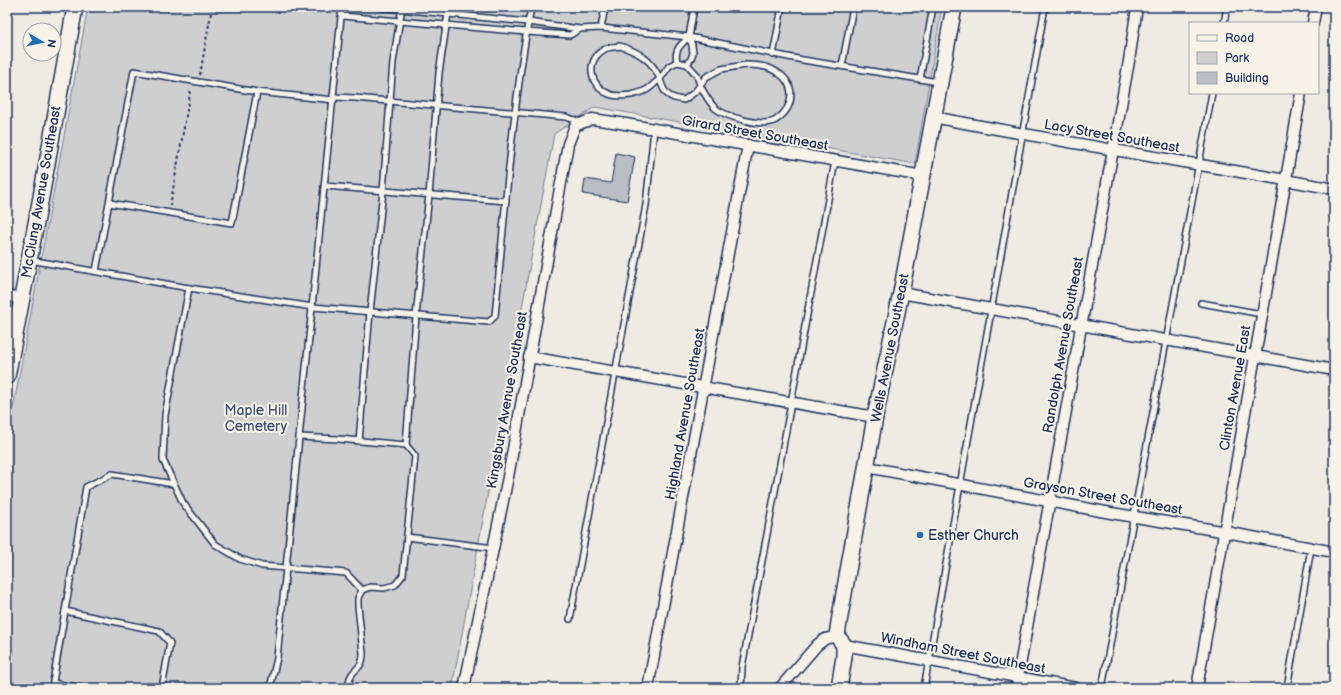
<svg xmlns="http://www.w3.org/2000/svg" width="1341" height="695" viewBox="0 0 1341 695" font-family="'Balsamiq Sans',sans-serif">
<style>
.green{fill:#cfcfcf;stroke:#757f96}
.building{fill:#babdc2;stroke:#1b2f5e}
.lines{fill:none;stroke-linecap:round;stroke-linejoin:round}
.lane-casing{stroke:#1b2f5e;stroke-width:8}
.street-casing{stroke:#1b2f5e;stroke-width:13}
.secondary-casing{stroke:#1b2f5e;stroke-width:18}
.path{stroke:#1b2f5e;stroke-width:2;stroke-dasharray:3 3;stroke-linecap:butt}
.lane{stroke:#f7f3e8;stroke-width:5}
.street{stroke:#f7f3e8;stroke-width:10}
.secondary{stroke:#f7f3e8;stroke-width:15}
.poi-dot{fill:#1f6fb2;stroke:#f7f3e8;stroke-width:1.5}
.labels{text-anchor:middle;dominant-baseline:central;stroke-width:4;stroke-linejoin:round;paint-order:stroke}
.street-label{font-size:14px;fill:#1b2f5e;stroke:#f7f3e8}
.park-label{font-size:14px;fill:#3f4f75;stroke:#f7f3e8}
.poi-label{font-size:14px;fill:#1b2f5e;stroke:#f7f3e8;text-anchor:start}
</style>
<rect width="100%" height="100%" fill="#eeebe2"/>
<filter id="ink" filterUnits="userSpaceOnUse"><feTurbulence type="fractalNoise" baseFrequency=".025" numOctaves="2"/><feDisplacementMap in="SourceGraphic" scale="8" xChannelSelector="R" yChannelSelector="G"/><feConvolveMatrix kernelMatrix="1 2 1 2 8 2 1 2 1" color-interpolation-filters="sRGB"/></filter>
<g filter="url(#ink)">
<polygon class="green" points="88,7 942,7 915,164 595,107 554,134 452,688 7,688 7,441"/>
<polygon class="building" points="616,153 635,157 627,201 583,194 585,179 611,183"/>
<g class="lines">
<g class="lane-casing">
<g id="lane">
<polyline points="379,7 528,22 580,29"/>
<polyline points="342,16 526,32 570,35 580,29 601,28 689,37 803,60 938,82"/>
<polyline points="1224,23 1227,7"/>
<polyline points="601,28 605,7"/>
<path d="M689 37C680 45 674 50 677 62L687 64 691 59 693 53 692 45 689 37 694 7"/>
<path d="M620 46C639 52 652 60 660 79 656 82 652 86 648 89 643 92 636 94 631 95 624 96 616 97 609 94 589 86 585 60 605 49 609 47 615 47 620 46Z"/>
<polyline points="773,55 782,7"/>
<path d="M677 62 669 66 660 79C664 94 668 98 684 100L695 92 700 85 697 75 687 64"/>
<path d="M746 65C755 65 767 66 775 71 797 83 795 107 776 120 764 128 726 117 715 108 709 102 704 93 700 85L706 77 721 69Z"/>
<polyline points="842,66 853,7"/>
<polyline points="920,79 933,7"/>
<polyline points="257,92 334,100"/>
<polyline points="334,97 355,98 566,117 581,122"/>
<polyline points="325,186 506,201"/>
<path d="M30 260 189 288 313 307 489 322 495 316C505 213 512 109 531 7"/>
<polyline points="96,271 134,71 257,92 232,223 109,203"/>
<polyline points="189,288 165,415 163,460 183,503 215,544 240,559 262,566 346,573 362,590"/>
<polyline points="1201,303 1262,314"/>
<polyline points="300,437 338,439 406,445"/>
<polyline points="359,441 370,312 383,191 393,62 402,7"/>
<polyline points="1332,446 1334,435"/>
<polyline points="407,537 494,548"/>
<polyline points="65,611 159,631 170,643 162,688"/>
<polyline points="570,619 646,205 654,129"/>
<polyline points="53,683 80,688"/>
<polyline points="52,688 86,487 112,474 174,484"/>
<polyline points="270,688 277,658 342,7"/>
<path d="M348 688C349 685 349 681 350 678 354 667 363 670 363 653L358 606V598L362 590 370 587 384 588 395 585 403 575 415 456 406 445 416 316 429 195 439 73 449 7"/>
<polyline points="741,688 742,667 771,513 835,161"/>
<polyline points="924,688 1045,7"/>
<polyline points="1102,688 1212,93"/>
<polyline points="1287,688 1311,548"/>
</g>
</g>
<g class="street-casing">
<g id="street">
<polyline points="1313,23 1316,7"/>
<path d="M933 117C1067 143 1201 164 1334 189"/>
<polyline points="901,293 1334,370"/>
<polyline points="7,296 22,299"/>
<polyline points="529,357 875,417"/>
<polyline points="867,467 1111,513 1209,529 1334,552"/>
<polyline points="844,645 1076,688"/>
<polyline points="464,688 508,477 568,144 575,126 592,119 620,123 923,176"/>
<polyline points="648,688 748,145"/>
<polyline points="780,688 817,645 825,639 837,636"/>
<polyline points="1016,688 1129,61 1137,7"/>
<polyline points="1197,688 1301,93"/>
</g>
</g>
<g class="secondary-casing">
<g id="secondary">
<polyline points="7,377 41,197 75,7"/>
<polyline points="839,688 844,657 844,645 837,636 839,622 875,417 901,293 954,7"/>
</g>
</g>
<g class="path">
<polyline points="200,75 212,7"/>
<polyline points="170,206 191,88"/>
</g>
<use href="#lane" class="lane"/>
<use href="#street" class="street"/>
<use href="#secondary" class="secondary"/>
</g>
</g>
<circle class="poi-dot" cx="920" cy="535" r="4"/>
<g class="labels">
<g class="street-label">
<text transform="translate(755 133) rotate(10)">Girard Street Southeast</text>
<text transform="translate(1112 136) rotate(10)">Lacy Street Southeast</text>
<text transform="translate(41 192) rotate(-80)">McClung Avenue Southeast</text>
<text transform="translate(1063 345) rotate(-80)">Randolph Avenue Southeast</text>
<text transform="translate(890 348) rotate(-79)">Wells Avenue Southeast</text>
<text transform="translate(1235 388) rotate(-80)">Clinton Avenue East</text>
<text transform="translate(507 400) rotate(-80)">Kingsbury Avenue Southeast</text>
<text transform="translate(685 414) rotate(-80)">Highland Avenue Southeast</text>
<text transform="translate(1103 496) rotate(10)">Grayson Street Southeast</text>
<text transform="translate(963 653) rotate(11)">Windham Street Southeast</text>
</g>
<g class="park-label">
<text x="256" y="410">Maple Hill<tspan x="256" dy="16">Cemetery</tspan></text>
</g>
<g class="poi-label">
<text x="928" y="535">Esther Church</text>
</g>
</g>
<rect width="1341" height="695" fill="none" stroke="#f7f3e8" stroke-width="24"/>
<rect x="12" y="12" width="1317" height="671" fill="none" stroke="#1b2f5e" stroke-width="1.5" filter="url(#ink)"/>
<rect x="1189" y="22" width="130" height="72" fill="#f7f3e8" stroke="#9fa5b1"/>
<rect x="1197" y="35" width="20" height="6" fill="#f7f3e8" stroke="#9fa5b1"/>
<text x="1225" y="42" font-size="12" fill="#1b2f5e">Road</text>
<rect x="1197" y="52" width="20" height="12" fill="#cfcfcf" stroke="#9fa5b1"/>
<text x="1225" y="62" font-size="12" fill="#1b2f5e">Park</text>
<rect x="1197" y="72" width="20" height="12" fill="#babdc2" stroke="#9fa5b1"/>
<text x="1225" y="82" font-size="12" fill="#1b2f5e">Building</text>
<g transform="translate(42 42) rotate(99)"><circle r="19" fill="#f7f3e8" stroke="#9fa5b1"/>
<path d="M0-3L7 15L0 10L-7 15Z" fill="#1f6fb2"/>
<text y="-6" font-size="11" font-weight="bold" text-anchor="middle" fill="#1b2f5e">N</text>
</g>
</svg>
